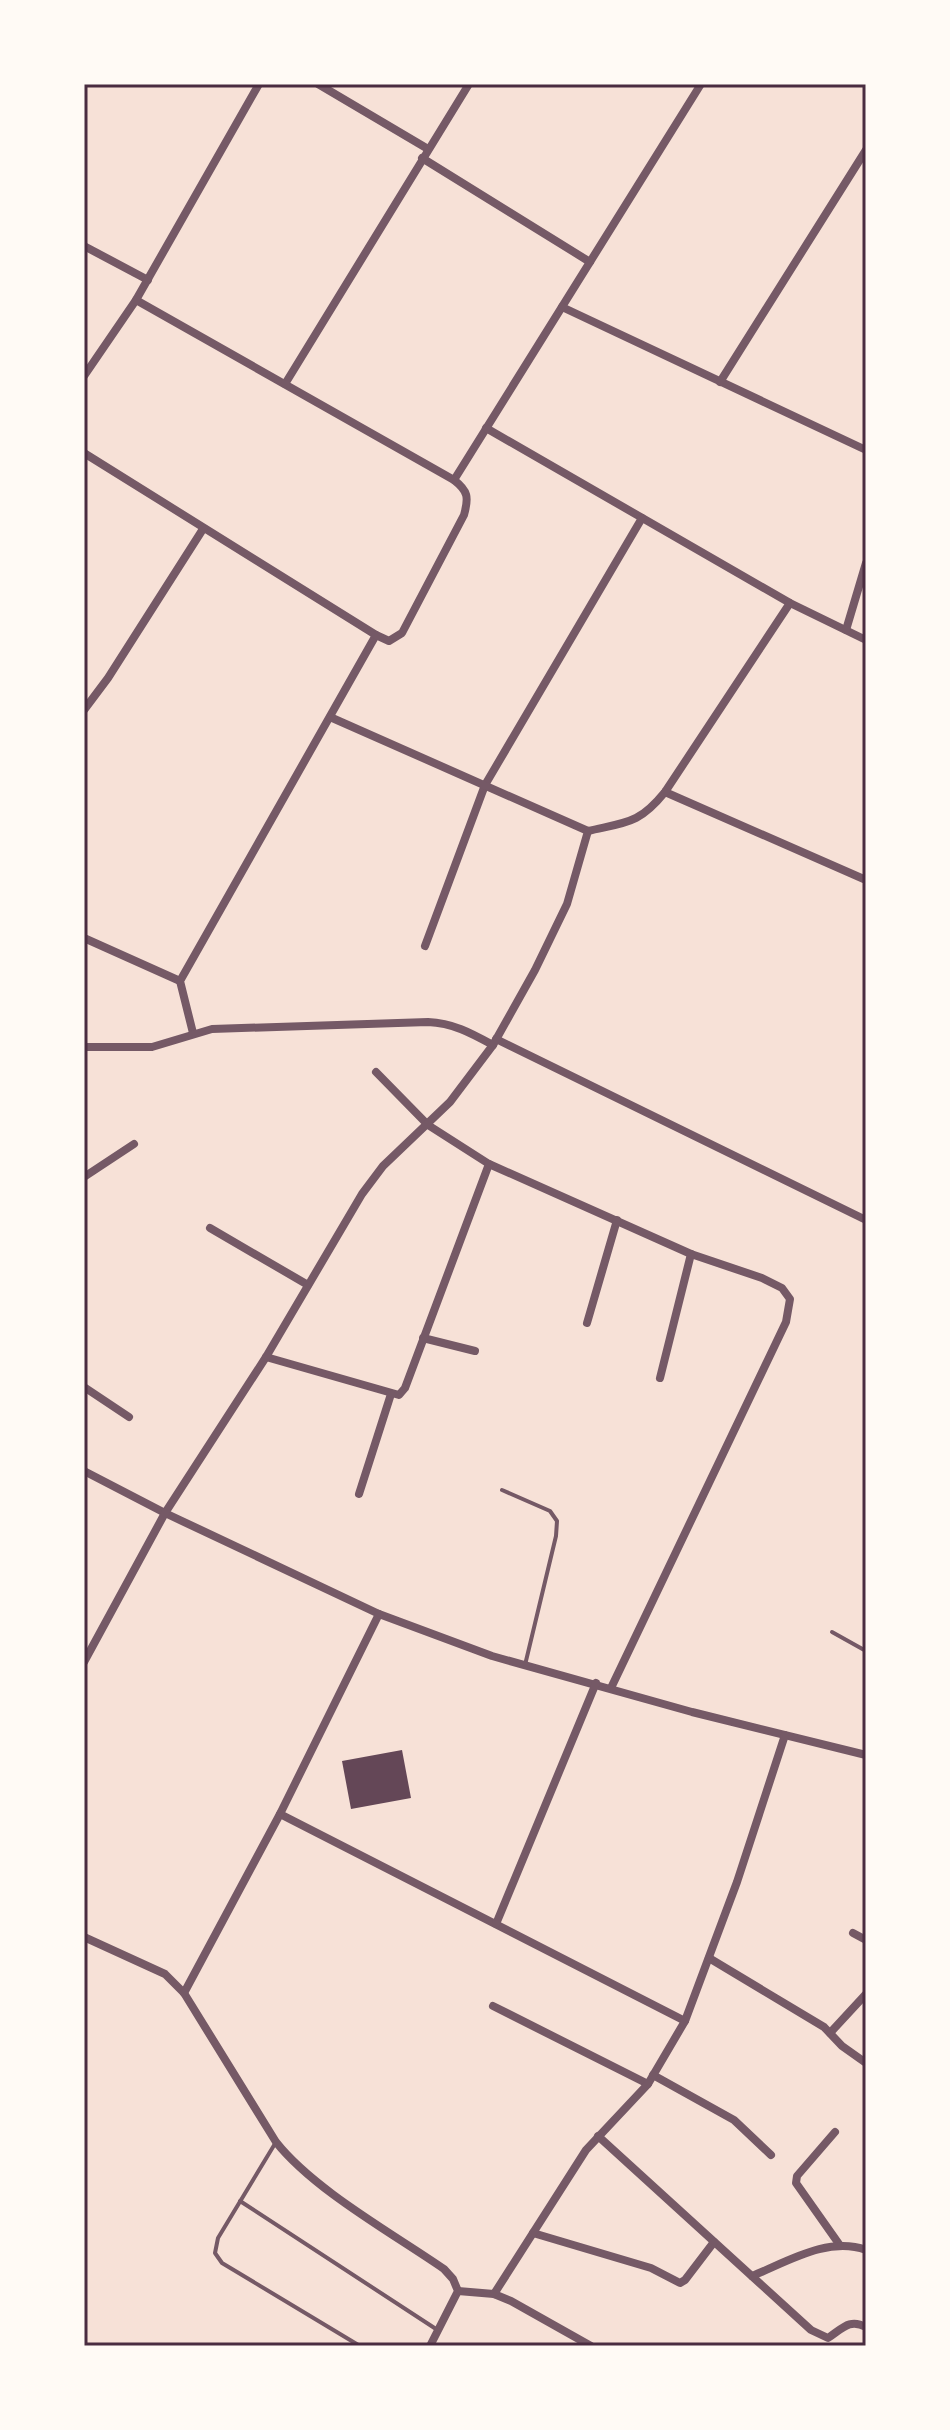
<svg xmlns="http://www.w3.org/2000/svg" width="950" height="2430" viewBox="0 0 950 2430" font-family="'Noto Serif',serif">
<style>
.building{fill:#644757}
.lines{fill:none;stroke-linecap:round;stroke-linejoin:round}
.service{stroke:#755966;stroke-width:4}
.minor{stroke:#755966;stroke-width:8}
.neatline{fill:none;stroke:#4a2c40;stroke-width:3}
</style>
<rect width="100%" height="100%" fill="#f7e1d7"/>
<polygon class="building" points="402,1750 411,1798 351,1809 342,1761"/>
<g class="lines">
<g class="service">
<polyline points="502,1490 550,1511 557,1521 556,1536 525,1665"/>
<polyline points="832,1632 866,1651"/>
<polyline points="276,2142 218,2238 215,2253 222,2263 360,2346"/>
<polyline points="240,2201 436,2329"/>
</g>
<g class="minor">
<polyline points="318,84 428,149"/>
<polyline points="422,158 590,262"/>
<polyline points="84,246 148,280"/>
<polyline points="136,300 454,480 701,84"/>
<polyline points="562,307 866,450"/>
<polyline points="84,376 136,300 259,84"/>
<polyline points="720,382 866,150"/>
<polyline points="285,384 469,84"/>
<polyline points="486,428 790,603 866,640"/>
<polyline points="84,453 376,635 180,981 193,1033"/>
<polyline points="846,630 866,563"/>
<path d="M376 635 389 641 402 633 464 515C469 497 468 491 454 480"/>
<polyline points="84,710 108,678 203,529"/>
<polyline points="665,792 866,880"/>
<path d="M588 831C627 822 639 824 665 792L790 603"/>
<polyline points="84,938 180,981"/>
<polyline points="425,946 485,785 642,518"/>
<polyline points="496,1039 866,1220"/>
<path d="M84 1047H152L212 1029 428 1022C453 1023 471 1033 493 1045"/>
<polyline points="376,1072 428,1125 489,1164 691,1254 762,1278 782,1288 790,1299 786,1322 611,1688"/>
<polyline points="84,1177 134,1144"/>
<polyline points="210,1228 308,1285"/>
<polyline points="587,1323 617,1220"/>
<polyline points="423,1338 475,1351"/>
<polyline points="266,1357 399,1395 405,1388 489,1164"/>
<polyline points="660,1378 691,1254"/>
<polyline points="84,1387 129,1417"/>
<polyline points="84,1471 165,1513 379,1614 492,1656 692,1712 866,1755"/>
<polyline points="359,1494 391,1394"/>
<polyline points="84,1662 165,1513 266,1357 362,1194 383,1166 450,1102 493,1045 535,970 567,904 588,831 330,717"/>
<polyline points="280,1814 685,2021"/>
<polyline points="496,1924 596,1683"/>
<polyline points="853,1933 866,1940"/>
<path d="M84 1937 165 1974 184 1993 276 2142C314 2190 392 2233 444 2269L453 2279 458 2291 430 2346"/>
<polyline points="709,1958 824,2027 842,2046 866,2063"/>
<polyline points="184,1993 280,1814 379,1614"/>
<polyline points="493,2006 648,2084"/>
<polyline points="830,2033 866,1994"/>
<polyline points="653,2075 734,2120 771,2155"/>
<polyline points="835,2132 797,2176 796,2183 839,2244"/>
<path d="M598 2136 811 2330 828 2338C842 2329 849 2318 866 2327"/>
<polyline points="533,2233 651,2268 680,2283 685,2280 714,2242"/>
<path d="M752 2276C787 2262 828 2236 866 2250"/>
<polyline points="458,2291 494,2294 511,2301 591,2346"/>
<polyline points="494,2294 586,2150 648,2084 685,2021 737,1882 785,1735"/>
</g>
</g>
<rect width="950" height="2430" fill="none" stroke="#fffaf5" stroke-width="172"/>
<rect x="86" y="86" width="778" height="2258" class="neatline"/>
</svg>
